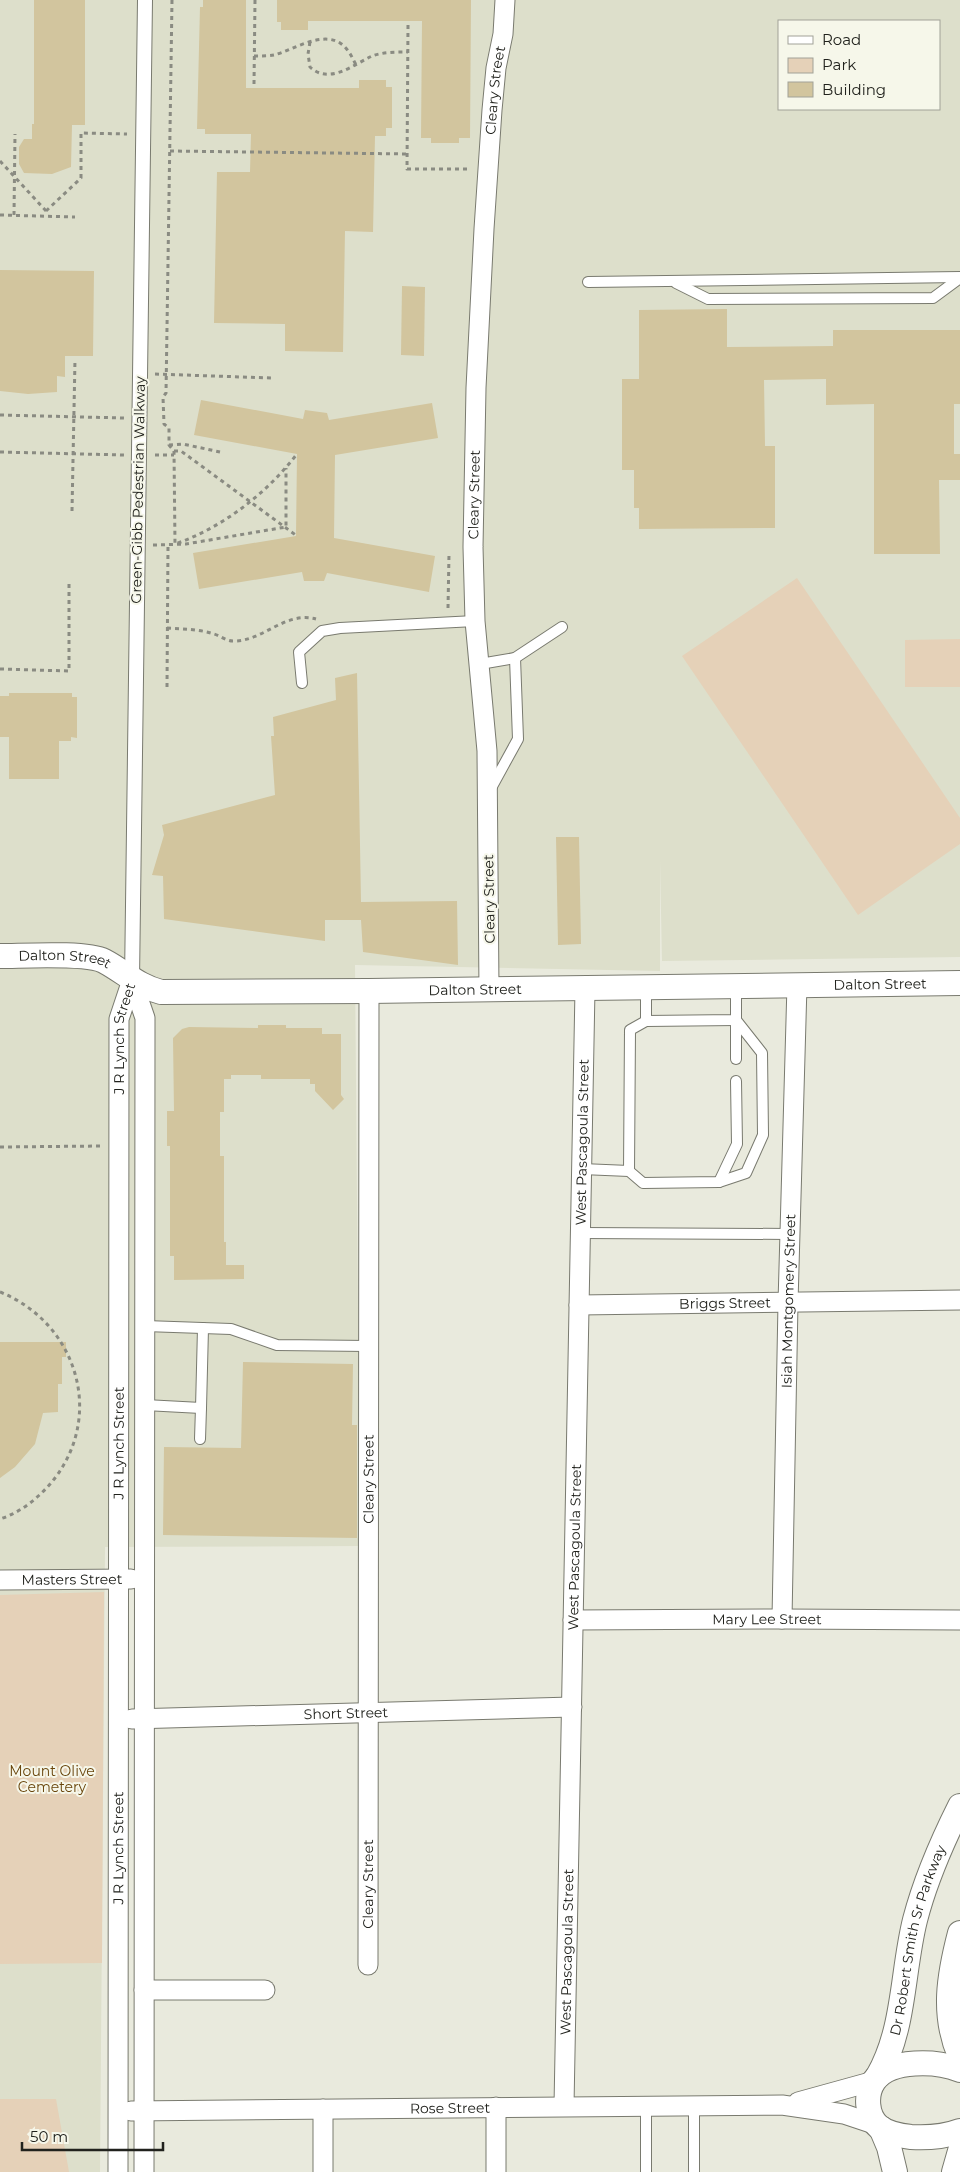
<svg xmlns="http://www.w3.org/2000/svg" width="960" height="2172" viewBox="0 0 960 2172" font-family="Montserrat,sans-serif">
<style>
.built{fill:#dddfcb;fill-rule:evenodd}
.green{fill:#e5d1b8}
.building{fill:#d2c59e}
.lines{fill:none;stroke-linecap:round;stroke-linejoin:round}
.service-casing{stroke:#797a6f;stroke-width:12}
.pedestrian-casing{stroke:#797a6f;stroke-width:16}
.minor-casing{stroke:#797a6f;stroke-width:21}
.tertiary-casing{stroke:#797a6f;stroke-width:26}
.path{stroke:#8a8b82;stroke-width:3;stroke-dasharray:4 4;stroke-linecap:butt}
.service{stroke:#fff;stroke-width:10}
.pedestrian{stroke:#fff;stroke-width:14}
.minor{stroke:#fff;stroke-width:19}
.tertiary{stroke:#fff;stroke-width:24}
.labels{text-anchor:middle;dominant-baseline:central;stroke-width:4;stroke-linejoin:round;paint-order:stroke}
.street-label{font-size:14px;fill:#21221d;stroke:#f6f7ea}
.park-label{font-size:14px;fill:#69450b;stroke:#f6f7ea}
</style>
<rect width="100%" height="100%" fill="#e9eadd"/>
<path class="built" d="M0 0H960V957L662 961 660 861V971L355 965 360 1546 105 1547 100 2172H0ZM779 21H939V109H779Z"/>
<g class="green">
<polygon points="797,578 960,818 960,844 858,915 682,656"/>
<polygon points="960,639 960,687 905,687 905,640"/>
<polygon points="104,1592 102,1963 0,1964 0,1595"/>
<polygon points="0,2099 56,2099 69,2172 0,2172"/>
</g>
<g class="building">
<polygon points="34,0 85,0 85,125 72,125 71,167 52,174 24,173 19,164 19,147 24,139 32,139 32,124 34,124"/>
<polygon points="203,0 246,0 246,88 359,88 359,80 386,80 386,87 392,87 392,128 386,128 386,136 375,136 373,232 345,231 343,352 285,351 285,324 214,323 217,172 250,172 251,134 205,134 205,129 197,129 200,7 203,7"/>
<polygon points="277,0 471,0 470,138 459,138 459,143 431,143 431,138 421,138 422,21 308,21 308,30 281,30 281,22 277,22"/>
<polygon points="0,270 94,271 93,356 65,356 65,377 57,376 57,392 28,394 0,391"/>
<polygon points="402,286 425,287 424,356 401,355"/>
<polygon points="727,309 727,347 833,346 833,330 960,330 960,404 954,404 954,454 960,454 960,480 939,480 940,554 874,554 874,404 826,405 826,379 764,380 765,446 775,446 775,528 639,529 639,508 634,508 634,470 622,470 622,379 639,379 639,310"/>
<polygon points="201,400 303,419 305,410 327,413 329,420 432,403 438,438 335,455 334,538 435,556 429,592 327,573 324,581 304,581 302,572 199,589 193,553 296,536 297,454 194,435"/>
<polygon points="357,673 361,902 457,901 458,965 363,952 361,920 325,920 325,941 164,919 163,876 152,875 164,835 162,825 275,795 271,736 274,736 273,717 336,700 335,678"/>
<polygon points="9,693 72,693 72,697 77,697 77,738 71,737 71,741 59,741 59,779 9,779 9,737 0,737 0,696 9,696"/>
<polygon points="556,837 579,837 581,944 558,945"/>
<polygon points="258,1025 286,1025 286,1028 322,1028 322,1034 341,1034 341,1095 344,1099 333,1110 315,1091 315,1084 310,1084 310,1079 261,1079 261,1075 231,1075 231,1079 224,1079 224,1112 220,1112 220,1156 224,1156 224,1242 226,1242 226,1265 244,1265 244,1279 174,1280 174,1256 170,1256 170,1146 167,1146 167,1111 174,1111 173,1038 182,1029 189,1027 258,1028"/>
<polygon points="0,1342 66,1342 66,1357 62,1357 62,1384 58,1384 58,1412 43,1413 35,1444 15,1467 0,1478"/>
<polygon points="243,1362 353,1364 352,1425 357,1425 357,1538 163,1535 164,1447 241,1448"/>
</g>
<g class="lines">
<g class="service-casing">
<g id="service">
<polyline points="588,282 960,277"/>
<polyline points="676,283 708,299 933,298 960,278"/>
<polyline points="480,664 515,658 562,627"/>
<polyline points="302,683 299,652 322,631 340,628 475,621"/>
<polyline points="490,790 518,739 515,658"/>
<polyline points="646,987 646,1021"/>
<polyline points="736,1020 736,1059"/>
<polyline points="582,1169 629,1171 643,1183 719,1182 746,1173 763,1135 762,1053 736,1020"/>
<polyline points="629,1171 630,1030 646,1021 736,1020 736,986"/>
<polyline points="719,1182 737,1144 736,1081"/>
<polyline points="581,1233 790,1234"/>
<polyline points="145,1326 231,1329 277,1345 368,1346"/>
<polyline points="145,1405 201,1408 203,1328"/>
<polyline points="200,1439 201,1408"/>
<polyline points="646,2106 646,2172"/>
<polyline points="694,2106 694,2172"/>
</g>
</g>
<g class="pedestrian-casing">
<polyline id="pedestrian" points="132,980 145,0"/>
</g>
<g class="minor-casing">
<g id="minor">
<polyline points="132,980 145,1018 144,2172"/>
<path id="s1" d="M489 990 487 751 475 621 473 547 476 388 484 229 492 110 496 68 503 34 505 0"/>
<path id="s2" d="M579 1305 960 1300"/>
<path id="s3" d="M0 1580 131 1579"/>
<path id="s4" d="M782 1619 788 1303 797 985"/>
<path id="s5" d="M573 1620 782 1619 960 1620"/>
<path id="s6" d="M132 1719 572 1707"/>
<path id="s7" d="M368 1965 369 991"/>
<polyline points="144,1990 265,1990"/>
<polyline points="798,2102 874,2081"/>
<path id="s8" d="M564 2106 585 989"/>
<polyline points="323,2109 323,2172"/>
<path id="s9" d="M131 2111 782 2105 844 2114 877 2125"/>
<path id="s10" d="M118 2172 119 1019 132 980"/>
<polyline points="496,2172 496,2107"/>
</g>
</g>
<g class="tertiary-casing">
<g id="tertiary">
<path id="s11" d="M0 956C23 956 86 952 104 961 125 972 137 986 161 992L369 991 960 983"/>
<path d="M960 1933C949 1975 942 2015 960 2056"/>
<path d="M960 2070C938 2061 890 2058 874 2081 865 2094 866 2116 879 2127 887 2133 901 2136 911 2137 929 2138 944 2137 960 2131"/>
<path id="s12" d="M878 2076C905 2029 902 1972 915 1920 925 1881 942 1842 960 1806"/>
<polyline points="881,2128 889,2147 895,2172"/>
<polyline points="954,2172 960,2151"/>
</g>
</g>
<g class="path">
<path d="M172 0 166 393 163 397 164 424 169 428V445L174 451 175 544C222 528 266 494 297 454"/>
<polyline points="408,25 407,169 469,169"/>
<path d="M310 42 308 54 310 67C329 85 353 65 372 56 383 52 396 52 408 52"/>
<path d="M254 56C261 56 268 56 274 55 293 50 321 31 340 43 348 48 352 57 356 65"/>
<polyline points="254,84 255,0"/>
<polyline points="170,151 408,154"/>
<polyline points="0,161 47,212"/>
<polyline points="46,211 81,178 81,133 127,134"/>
<polyline points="0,215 75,217"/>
<polyline points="14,215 15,134"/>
<polyline points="155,374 271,378"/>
<polyline points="0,415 124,418"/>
<polyline points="169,445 183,444 220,452"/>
<polyline points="174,451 181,451 297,536"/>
<polyline points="0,452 124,455"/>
<polyline points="155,455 174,455"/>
<polyline points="72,511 75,359"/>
<polyline points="153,545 186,544 286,527 286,468"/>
<polyline points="448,608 449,554"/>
<path d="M167 628C183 629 199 629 214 634 221 636 227 642 235 641 265 640 285 611 316 619"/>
<polyline points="0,669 69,671 69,580"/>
<polyline points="167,687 168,545"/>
<polyline points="0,1147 102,1146"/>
<path d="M0 1292C75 1322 105 1412 55 1478 41 1496 22 1512 0 1519"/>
</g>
<use href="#service" class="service"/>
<use href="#pedestrian" class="pedestrian"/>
<use href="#minor" class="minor"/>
<use href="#tertiary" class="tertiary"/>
</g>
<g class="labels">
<g class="street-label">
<text stroke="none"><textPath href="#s1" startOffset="901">Cleary Street</textPath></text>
<text transform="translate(138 490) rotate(-89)">Green-Gibb Pedestrian Walkway</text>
<text stroke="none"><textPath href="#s1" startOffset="496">Cleary Street</textPath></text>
<text transform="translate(489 899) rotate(-91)">Cleary Street</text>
<text stroke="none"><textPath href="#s11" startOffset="65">Dalton Street</textPath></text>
<text stroke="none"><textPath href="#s11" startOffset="889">Dalton Street</textPath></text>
<text stroke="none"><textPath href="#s11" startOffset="484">Dalton Street</textPath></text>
<text stroke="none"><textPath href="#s10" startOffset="1134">J R Lynch Street</textPath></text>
<text stroke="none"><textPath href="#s8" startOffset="964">West Pascagoula Street</textPath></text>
<text stroke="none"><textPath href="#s4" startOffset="318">Isiah Montgomery Street</textPath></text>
<text stroke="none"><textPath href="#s2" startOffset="146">Briggs Street</textPath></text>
<text stroke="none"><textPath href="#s10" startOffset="729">J R Lynch Street</textPath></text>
<text stroke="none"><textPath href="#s7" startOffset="486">Cleary Street</textPath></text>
<text stroke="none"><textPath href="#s8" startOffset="559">West Pascagoula Street</textPath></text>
<text stroke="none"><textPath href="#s3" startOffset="72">Masters Street</textPath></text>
<text stroke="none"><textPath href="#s5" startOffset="194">Mary Lee Street</textPath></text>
<text stroke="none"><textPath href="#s6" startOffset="214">Short Street</textPath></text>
<text stroke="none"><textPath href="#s10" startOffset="324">J R Lynch Street</textPath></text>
<text stroke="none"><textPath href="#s7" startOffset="81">Cleary Street</textPath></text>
<text stroke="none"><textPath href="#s12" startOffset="142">Dr Robert Smith Sr Parkway</textPath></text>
<text stroke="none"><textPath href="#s8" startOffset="154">West Pascagoula Street</textPath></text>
<text stroke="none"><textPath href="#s9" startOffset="319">Rose Street</textPath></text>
</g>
<g class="park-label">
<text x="52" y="1771">Mount Olive<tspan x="52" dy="16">Cemetery</tspan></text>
</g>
</g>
<rect x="778" y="20" width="162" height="90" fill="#f6f7ea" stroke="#a1a298"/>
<rect x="788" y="36" width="25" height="8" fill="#ffffff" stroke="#a1a298"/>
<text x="822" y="45" font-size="15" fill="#21221d">Road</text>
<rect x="788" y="58" width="25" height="15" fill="#e5d1b8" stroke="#a1a298"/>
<text x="822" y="70" font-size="15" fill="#21221d">Park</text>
<rect x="788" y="82" width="25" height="15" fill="#d2c59e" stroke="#a1a298"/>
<text x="822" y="95" font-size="15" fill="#21221d">Building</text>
<path d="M22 2142v8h141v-8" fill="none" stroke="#21221d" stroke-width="2.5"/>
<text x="30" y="2142" font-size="15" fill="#21221d" stroke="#f6f7ea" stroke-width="4" paint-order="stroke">50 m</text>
</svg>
